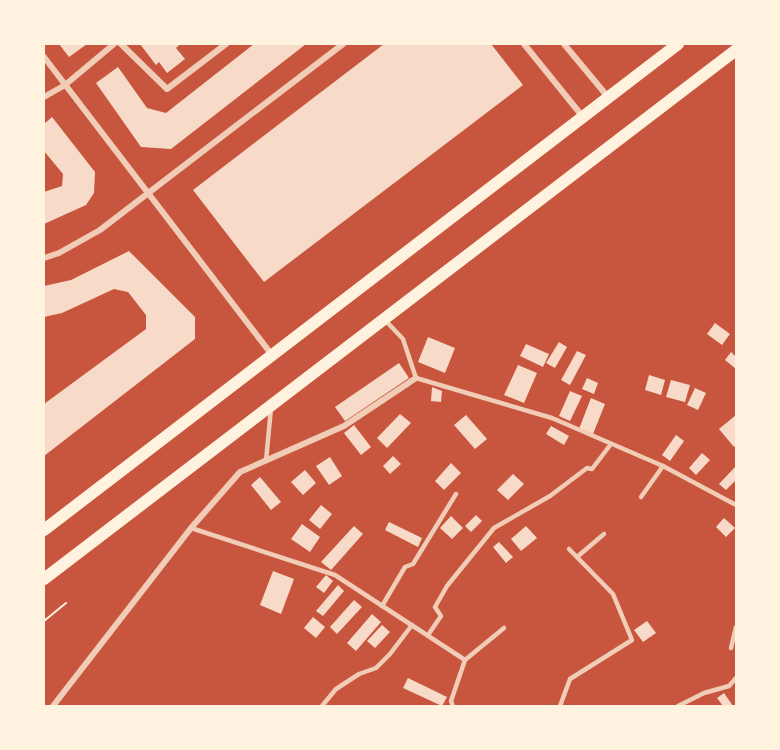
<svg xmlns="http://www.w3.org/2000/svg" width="780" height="750" viewBox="0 0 780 750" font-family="'Noto Sans',sans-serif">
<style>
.building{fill:#f7dbc8}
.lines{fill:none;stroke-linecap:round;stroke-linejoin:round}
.path{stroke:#fff3e0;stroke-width:2}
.service{stroke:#f1ccb7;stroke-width:4.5}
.minor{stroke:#f1ccb7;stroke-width:6}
.secondary{stroke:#fff3e0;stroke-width:12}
</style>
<rect width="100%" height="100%" fill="#c8553d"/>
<g class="building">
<polygon points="59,44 87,44 69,57"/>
<polygon points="140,44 180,44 176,48 185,59 167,73 159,62 156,65"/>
<polygon points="254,44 306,44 171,149 141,147 96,83 118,67 147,108 166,113"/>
<polygon points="384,44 491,44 523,85 264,282 193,190"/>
<polygon points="52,117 95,172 94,193 86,205 44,224 44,192 62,186 63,174 44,151 44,124"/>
<polygon points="129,251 195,317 195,339 44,456 44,404 146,329 146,315 128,292 114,289 62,313 44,317 44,286 71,280"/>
<polygon points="715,323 730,334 722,345 707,334"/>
<polygon points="428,337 455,348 445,373 418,362"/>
<polygon points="559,342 567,347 555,368 546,363"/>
<polygon points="526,344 549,354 543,367 520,356"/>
<polygon points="577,351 586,355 570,385 561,380"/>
<polygon points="731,352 736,357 736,369 725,360"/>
<polygon points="399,363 409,378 345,421 335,407"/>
<polygon points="518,365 537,373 524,403 504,395"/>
<polygon points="649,375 665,380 661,395 645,390"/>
<polygon points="587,378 598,383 594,394 582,389"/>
<polygon points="671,380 690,385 685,402 666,397"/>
<polygon points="432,387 442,391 441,402 431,401"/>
<polygon points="695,388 706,393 698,410 687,405"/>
<polygon points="570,391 582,396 570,421 559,416"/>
<polygon points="591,398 605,404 593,434 579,429"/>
<polygon points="400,414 411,423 387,448 377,438"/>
<polygon points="466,415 487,439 475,449 454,425"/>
<polygon points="736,415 736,445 734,447 719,429"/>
<polygon points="354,425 371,447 361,455 344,433"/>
<polygon points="551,426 569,436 564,445 546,434"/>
<polygon points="676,435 684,441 670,461 662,455"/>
<polygon points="702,453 710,460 696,475 689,468"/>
<polygon points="393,456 401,464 390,474 383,466"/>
<polygon points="330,457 342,476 329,485 316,466"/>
<polygon points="451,463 461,473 444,490 435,481"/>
<polygon points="736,466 736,480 726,490 719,484"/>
<polygon points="305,470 316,483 303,495 291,482"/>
<polygon points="513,474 524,484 508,500 497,490"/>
<polygon points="260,477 281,502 271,510 251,485"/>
<polygon points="321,505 332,514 320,529 309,520"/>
<polygon points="476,515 482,521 471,532 465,526"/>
<polygon points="451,516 463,528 452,539 440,528"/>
<polygon points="724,518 735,528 726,537 716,527"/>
<polygon points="389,522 422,538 418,547 385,530"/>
<polygon points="302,524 320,537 310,552 291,539"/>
<polygon points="354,526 363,534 331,570 321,562"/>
<polygon points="526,526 537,538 521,551 511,539"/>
<polygon points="499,542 513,557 506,563 493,547"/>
<polygon points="273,571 294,579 281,614 260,605"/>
<polygon points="326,575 333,581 324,593 316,587"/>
<polygon points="338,585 344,591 323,616 316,611"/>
<polygon points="354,600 362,607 337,634 330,627"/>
<polygon points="372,614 381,622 356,651 347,643"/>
<polygon points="313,617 325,627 316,638 304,628"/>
<polygon points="647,621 656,633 643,642 634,630"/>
<polygon points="382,625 390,632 375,648 367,641"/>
<polygon points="408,678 447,697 442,706 403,688"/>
<polygon points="724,693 733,706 723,706 717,698"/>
</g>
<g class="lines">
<polyline class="path" points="44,621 66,603"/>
<g class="service">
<polyline points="384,319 403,339 416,378 552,418 663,466 736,505"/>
<polyline points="266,461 271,408"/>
<polyline points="641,497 663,466"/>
<polyline points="191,528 335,575 465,660"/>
<polyline points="577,557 604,534"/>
<polyline points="382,606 405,567 413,564 456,494"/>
<polyline points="428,635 441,616 435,607 447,586 494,528 550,496 587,468 592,469 611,444"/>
<polyline points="731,648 736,627"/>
<polyline points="465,660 504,628"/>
<polyline points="322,706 336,689 359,674 376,668 390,654 412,625"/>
<polyline points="453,706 451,701 465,660"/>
<polyline points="560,706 570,679 632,640 613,594 569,549"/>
<polyline points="678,706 704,693 729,686 736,678"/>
</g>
<g class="minor">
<polyline points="121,44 167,89 226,44"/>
<polyline points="524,44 583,117"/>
<polyline points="564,44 608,97"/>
<polyline points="44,57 272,355"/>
<polyline points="44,97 65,85 114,44"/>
<polyline points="44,258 59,253 100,230 343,44"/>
<polyline points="53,706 191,528 240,472 344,426 416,378"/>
</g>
<g class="secondary">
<polyline points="44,530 678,44"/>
<polyline points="44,579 736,50"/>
</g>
</g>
<rect width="780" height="750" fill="none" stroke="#fff3e0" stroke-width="90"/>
</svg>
